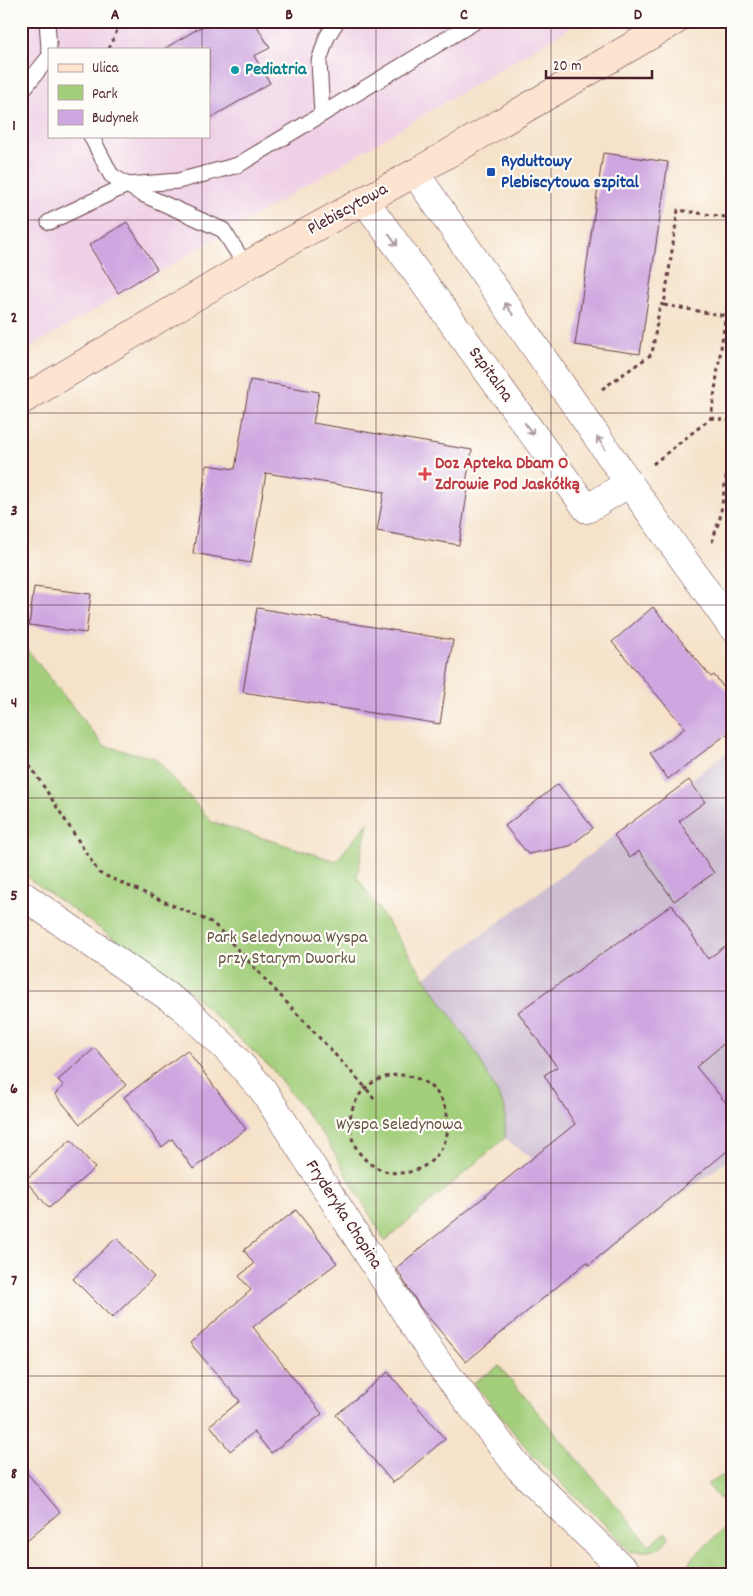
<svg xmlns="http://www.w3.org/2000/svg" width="753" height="1596" viewBox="0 0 753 1596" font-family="Dekko,sans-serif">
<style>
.built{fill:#efd0e6;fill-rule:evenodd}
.industrial{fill:#cdbed2}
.green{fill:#a3cf7c;stroke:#767754}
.building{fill:#cea6e0}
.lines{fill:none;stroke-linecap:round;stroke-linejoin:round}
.lane-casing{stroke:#643c43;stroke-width:17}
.street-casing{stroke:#643c43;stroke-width:29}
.secondary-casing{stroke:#643c43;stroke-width:29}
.path{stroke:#643c43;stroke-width:3;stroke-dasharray:4 4;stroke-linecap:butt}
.lane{stroke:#fff;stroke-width:15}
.street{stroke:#fff;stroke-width:28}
.secondary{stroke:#fde4d1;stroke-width:28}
.oneway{stroke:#ae9aa0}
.grid{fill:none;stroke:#4a1f2b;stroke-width:1;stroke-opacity:0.55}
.culture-dot{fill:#0f9aa8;stroke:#fdfcf7;stroke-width:2}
.transit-dot{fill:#1a4fb4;stroke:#fdfcf7;stroke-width:2}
.health-dot{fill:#e0444e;stroke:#fdfcf7;stroke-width:2}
.labels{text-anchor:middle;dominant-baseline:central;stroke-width:4.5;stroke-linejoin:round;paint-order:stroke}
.culture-label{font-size:18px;font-weight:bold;fill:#0d838f;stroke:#fdfcf7;text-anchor:start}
.transit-label{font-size:18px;font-weight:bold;fill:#164399;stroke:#fdfcf7;text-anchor:start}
.street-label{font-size:18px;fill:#4a1f2b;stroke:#fdfcf7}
.health-label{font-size:18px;font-weight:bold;fill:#be3a42;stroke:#fdfcf7;text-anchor:start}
.park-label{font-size:18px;fill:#655443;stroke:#fdfcf7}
.neatline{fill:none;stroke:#4a1f2b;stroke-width:2}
.grid-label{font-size:16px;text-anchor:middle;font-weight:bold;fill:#4a1f2b}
</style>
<rect width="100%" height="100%" fill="#fdfcf7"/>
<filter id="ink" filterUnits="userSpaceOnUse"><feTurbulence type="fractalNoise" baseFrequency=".02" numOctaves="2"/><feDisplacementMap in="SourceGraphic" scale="10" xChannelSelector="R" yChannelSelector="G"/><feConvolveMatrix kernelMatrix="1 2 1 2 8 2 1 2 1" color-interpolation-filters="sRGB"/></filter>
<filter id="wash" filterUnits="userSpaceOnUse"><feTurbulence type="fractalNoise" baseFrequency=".0096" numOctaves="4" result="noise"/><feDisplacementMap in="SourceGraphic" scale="20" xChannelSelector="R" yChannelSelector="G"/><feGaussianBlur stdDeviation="1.12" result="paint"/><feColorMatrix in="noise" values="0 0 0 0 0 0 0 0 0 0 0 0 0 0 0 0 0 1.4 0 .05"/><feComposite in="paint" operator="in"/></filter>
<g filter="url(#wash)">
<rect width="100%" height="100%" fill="#f5e2c9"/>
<path class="built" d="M21 21H581L248 220 21 353ZM49 49H209V136H49Z"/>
<polygon class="industrial" points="732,749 732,1157 589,1265 583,1266 466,1362 446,1338 402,1263 532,1159 505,1138 505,1108 476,1053 425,977"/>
<g class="green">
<polygon points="21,642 104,746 155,758 212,822 336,861 368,823 357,877 476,1053 505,1108 505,1138 385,1241 326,1139 272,1069 177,980 116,940 21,873"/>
<path d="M499 1366 649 1545 666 1532 669 1536C661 1553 647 1551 630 1552L617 1536 535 1458 473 1383Z"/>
<polygon points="732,1471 732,1514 707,1484"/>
<polygon points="732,1521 732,1575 683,1575 692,1558"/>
</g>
<g id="blocks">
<g class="building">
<polygon points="211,21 254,21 270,48 254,56 270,83 209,119 209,49 164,49"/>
<polygon points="603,153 668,162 640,354 575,345"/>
<polygon points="127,222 157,269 118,293 89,245"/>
<polygon points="250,380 319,392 313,423 472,450 466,482 469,482 459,545 377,531 384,492 266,473 251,563 193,553 207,465 235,469"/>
<polygon points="34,587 91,594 86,633 29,625"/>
<polygon points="653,607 711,677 714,675 732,698 732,730 668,779 650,754 685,728 612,642"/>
<polygon points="257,608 453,640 440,724 243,692"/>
<polygon points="689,780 705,802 679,821 714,873 674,901 639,851 630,858 614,835"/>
<polygon points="558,784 593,828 570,846 528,854 505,826"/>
<polygon points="672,905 708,959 732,941 732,1037 696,1067 732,1110 732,1147 589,1265 587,1262 466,1362 420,1307 396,1268 575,1124 544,1075 557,1067 518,1012"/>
<polygon points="95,1048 126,1085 80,1124 55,1094 64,1086 58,1080"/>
<polygon points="187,1050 246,1129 193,1169 172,1139 162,1147 124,1097"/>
<polygon points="71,1140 95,1168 49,1208 25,1180"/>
<polygon points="296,1210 337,1263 253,1327 322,1414 271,1453 254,1432 230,1451 210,1425 240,1401 190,1343 251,1290 239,1276 254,1264 244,1250"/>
<polygon points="116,1238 154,1277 112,1318 73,1279"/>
<polygon points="388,1372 445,1439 393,1483 336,1415"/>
<polygon points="21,1466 60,1512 21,1545"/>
</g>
</g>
</g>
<g filter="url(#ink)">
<use href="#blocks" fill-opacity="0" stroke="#643c43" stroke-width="1"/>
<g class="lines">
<g class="lane-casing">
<g id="lane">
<polyline points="47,21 49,49"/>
<polyline points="21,92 49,57"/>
<polyline points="322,114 319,61 327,37 337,21"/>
<polyline points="91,136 111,175 142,194 223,230 246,266"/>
<polyline points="49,222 127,185 178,181 238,165 476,21"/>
</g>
</g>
<g class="street-casing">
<g id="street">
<polyline points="415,173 629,483 732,627"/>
<polyline points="365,201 587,509 629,483"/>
<polyline points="21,894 184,1008 226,1048 263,1090 436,1360 519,1468 629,1575"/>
</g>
</g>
<g class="secondary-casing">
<polyline id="secondary" points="21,401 263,256 415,173 675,21"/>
</g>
<g class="path">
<polyline points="109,49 121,21"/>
<polyline points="664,305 726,316"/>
<polyline points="602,389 652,354 660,304 664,305 678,210 732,218"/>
<polyline points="711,418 732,421"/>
<polyline points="653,464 711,418 732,271"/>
<polyline points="712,542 720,518 732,438"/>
<polyline points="21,751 99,873 213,923 366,1088 374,1099"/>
<circle cx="399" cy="1124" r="49"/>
<polyline points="731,1522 732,1522"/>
</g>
<use href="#lane" class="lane"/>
<use href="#street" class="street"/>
<use href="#secondary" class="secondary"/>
</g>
<defs><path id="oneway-shaft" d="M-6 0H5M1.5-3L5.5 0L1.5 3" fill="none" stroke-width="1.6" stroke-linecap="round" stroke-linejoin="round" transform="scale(1.25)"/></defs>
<g class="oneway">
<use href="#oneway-shaft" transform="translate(393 240) rotate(54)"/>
<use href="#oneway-shaft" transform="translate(509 309) rotate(-124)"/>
<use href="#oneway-shaft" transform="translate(529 429) rotate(54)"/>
<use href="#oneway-shaft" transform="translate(601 443) rotate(-124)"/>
</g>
</g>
<path class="grid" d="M202 21V49M376 21V1575M551 21V1575M202 136V1575M21 220H732M21 413H732M21 605H732M21 798H732M21 991H732M21 1183H732M21 1376H732"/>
<circle class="culture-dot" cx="235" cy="70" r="5"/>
<rect class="transit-dot" x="486" y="167" width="10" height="10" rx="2.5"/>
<path class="health-dot" d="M422.5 466.5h5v5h5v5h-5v5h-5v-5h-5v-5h5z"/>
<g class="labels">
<g class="culture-label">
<text x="245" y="70">Pediatria</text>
</g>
<g class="transit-label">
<text x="501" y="162">Rydułtowy<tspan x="501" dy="21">Plebiscytowa szpital</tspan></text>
</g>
<g class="street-label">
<text transform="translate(348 210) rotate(-29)">Plebiscytowa</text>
<text transform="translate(490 375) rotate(54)">Szpitalna</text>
<text transform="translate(343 1215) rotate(57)">Fryderyka Chopina</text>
</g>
<g class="health-label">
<text x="435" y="464">Doz Apteka Dbam O<tspan x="435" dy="21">Zdrowie Pod Jaskółką</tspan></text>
</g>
<g class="park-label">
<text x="287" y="938">Park Seledynowa Wyspa<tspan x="287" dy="21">przy Starym Dworku</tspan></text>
<text x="399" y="1125">Wyspa Seledynowa</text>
</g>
</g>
<rect width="753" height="1596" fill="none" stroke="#fdfcf7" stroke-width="55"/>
<rect x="48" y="48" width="162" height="90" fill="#fdfcf7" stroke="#b5a4a5"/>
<rect x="58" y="64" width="25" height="8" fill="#fde4d1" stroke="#b5a4a5"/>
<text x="92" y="72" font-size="15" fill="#4a1f2b">Ulica</text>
<rect x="58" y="85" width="25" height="15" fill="#a3cf7c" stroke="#b5a4a5"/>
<text x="92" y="98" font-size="15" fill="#4a1f2b">Park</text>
<rect x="58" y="110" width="25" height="15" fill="#cea6e0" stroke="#b5a4a5"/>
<text x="92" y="122" font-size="15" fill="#4a1f2b">Budynek</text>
<path d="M546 70v8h106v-8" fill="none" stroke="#4a1f2b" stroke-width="2.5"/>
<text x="553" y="70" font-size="15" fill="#4a1f2b" stroke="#fdfcf7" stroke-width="4" paint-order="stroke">20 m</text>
<rect x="28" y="28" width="698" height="1540" class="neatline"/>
<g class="grid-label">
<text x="115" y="19">A</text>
<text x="289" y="19">B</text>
<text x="464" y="19">C</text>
<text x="638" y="19">D</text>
<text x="14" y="130">1</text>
<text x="14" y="322">2</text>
<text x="14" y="515">3</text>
<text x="14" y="707">4</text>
<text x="14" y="900">5</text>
<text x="14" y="1093">6</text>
<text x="14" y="1285">7</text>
<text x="14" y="1478">8</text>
</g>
</svg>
